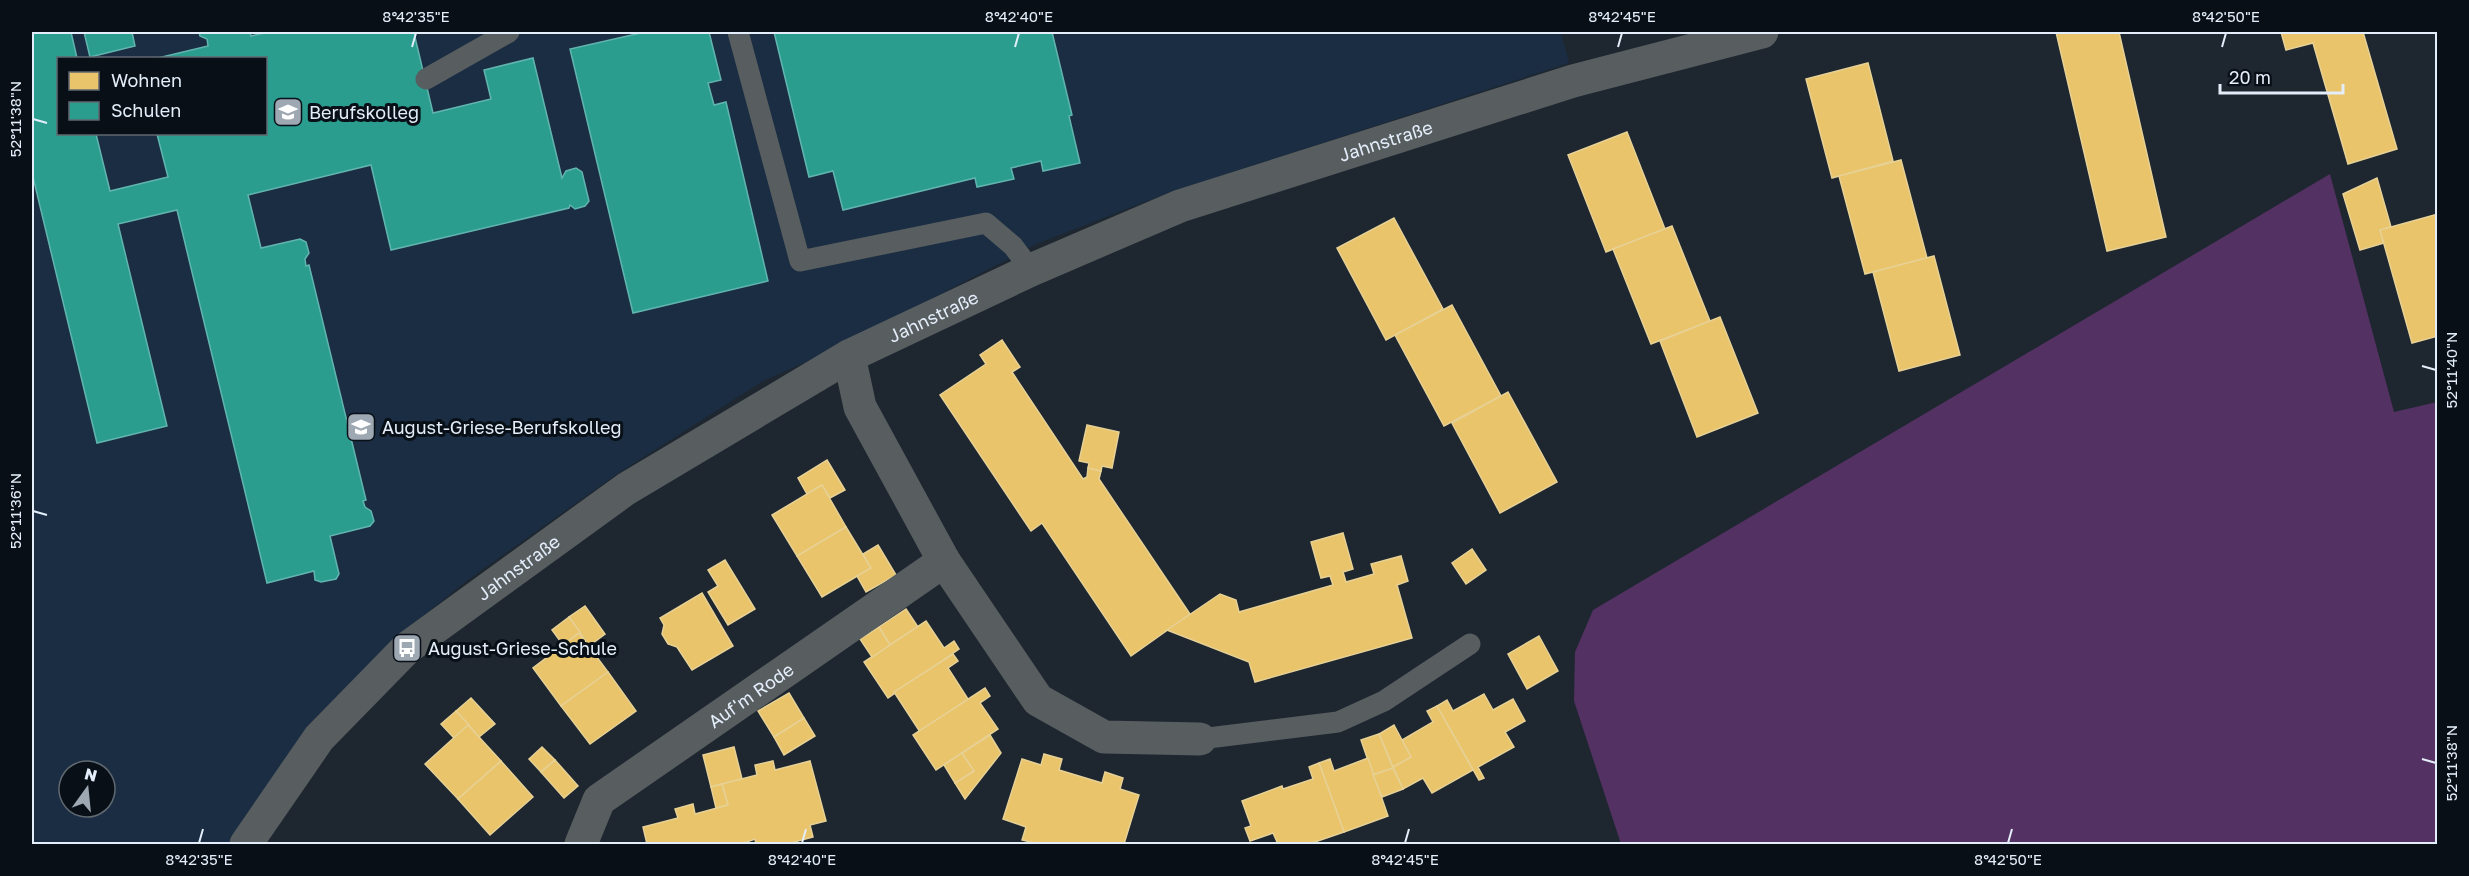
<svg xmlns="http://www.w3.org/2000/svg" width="2469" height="876" viewBox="0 0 2469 876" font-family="'Golos Text',sans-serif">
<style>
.built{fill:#1a2d42;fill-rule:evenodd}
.green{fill:#533162}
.homes{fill:#e9c46a;stroke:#e7d195;stroke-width:1.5}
.schools{fill:#2a9d8f;stroke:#62b5af;stroke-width:1.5}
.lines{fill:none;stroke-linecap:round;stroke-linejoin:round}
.service{stroke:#585d60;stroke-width:21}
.minor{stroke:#585d60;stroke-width:33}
.ticks{fill:none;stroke:#e3eefa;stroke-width:2}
.labels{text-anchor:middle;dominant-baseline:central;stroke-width:6;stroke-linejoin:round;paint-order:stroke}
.poi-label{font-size:18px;fill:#e3eefa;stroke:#080f16;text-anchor:start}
.street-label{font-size:18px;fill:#e3eefa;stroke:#080f16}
.neatline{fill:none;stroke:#e3eefa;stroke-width:2}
.ticks-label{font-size:15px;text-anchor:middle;fill:#e3eefa}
</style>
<rect width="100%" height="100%" fill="#1e2730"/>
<path class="built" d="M32 32H1561L1569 63 1168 193 1039 243 837 348 763 381 617 474 465 582 394 640 316 723 229 844H32ZM58 58H266V134H58ZM69 771H105V807H69Z"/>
<polygon class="green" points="2330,174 2394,412 2437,402 2437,844 1621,844 1574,701 1575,652 1593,610"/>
<g class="homes">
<polygon points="2056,32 2119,32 2166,237 2107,251"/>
<polygon points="2281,32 2363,32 2397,149 2348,164 2313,43 2286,50"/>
<polygon points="1868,63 1893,161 1832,178 1806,79"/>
<polygon points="1627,132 1665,229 1606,252 1568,155"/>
<polygon points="1901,160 1927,258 1865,274 1839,176"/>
<polygon points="2377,178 2391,227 2380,230 2384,243 2360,250 2343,194"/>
<polygon points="2438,214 2438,336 2412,343 2380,230"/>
<polygon points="1394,218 1443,309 1386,340 1337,248"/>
<polygon points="1672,226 1710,321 1651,344 1613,249"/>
<polygon points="1934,256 1960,355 1899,371 1873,272"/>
<polygon points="1452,305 1501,396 1444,426 1395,335"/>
<polygon points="1720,317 1758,413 1697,437 1660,341"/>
<polygon points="1002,340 1020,367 1012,372 1083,479 1087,477 1088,468 1101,471 1099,479 1190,614 1131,656 1042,523 1031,531 940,395 986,364 980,355"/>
<polygon points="1508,392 1557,482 1500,513 1452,423"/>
<polygon points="1087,425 1119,432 1112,468 1102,466 1101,471 1088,468 1089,463 1079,461"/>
<polygon points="827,460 845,490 830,498 822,485 807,494 798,478"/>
<polygon points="822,485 846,527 797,556 772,515"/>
<polygon points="846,527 871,568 822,597 797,556"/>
<polygon points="1343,533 1353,569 1343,572 1346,582 1374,574 1371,564 1401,556 1408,581 1397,585 1412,638 1255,682 1249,662 1167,630 1220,594 1236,600 1239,612 1333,585 1330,576 1321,578 1311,542"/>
<polygon points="878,545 896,575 866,592 857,576 871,568 863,554"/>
<polygon points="1472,549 1486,570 1466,584 1452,563"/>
<polygon points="725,560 755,609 728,625 708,592 718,586 708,570"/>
<polygon points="702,593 733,646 692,670 677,647 668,644 662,634 664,625 660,618"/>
<polygon points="585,606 605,634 589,646 569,617"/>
<polygon points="906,609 918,627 890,645 879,627"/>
<polygon points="569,617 580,632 563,645 552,630"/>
<polygon points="926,621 944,648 954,641 959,649 888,698 864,662"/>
<polygon points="879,627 890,645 872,657 860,639"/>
<polygon points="579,633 608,672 561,706 533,668"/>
<polygon points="1539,636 1558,671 1527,689 1508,654"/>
<polygon points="953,654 958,661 948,668 968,699 920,732 894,692"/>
<polygon points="608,672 636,711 590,744 561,706"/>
<polygon points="985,688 990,696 980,703 998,729 936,770 913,735"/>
<polygon points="789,693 804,718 774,737 758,711"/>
<polygon points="1484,694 1493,710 1513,699 1525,721 1505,732 1514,747 1478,767 1484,778 1479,780 1437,706 1447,700 1453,711"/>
<polygon points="471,698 495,724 479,737 456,711"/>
<polygon points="1437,706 1473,770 1432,793 1423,778 1403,789 1393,767 1411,757 1402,740 1433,722 1427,711"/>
<polygon points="456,711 469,725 454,738 441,724"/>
<polygon points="804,718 815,736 784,755 774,737"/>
<polygon points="468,725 501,761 458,799 425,764"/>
<polygon points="1394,725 1411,757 1393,767 1379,734"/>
<polygon points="1379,734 1393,768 1373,775 1361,740"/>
<polygon points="990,735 1001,753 965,799 955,783 974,771 962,753"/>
<polygon points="542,747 555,760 541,772 529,759"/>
<polygon points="734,747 742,779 711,787 703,755"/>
<polygon points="962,753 974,771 955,783 944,765"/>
<polygon points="1044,754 1062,759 1059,770 1102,783 1105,772 1123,778 1120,789 1139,795 1124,844 1039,844 1022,840 1026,827 1003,819 1022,759 1041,765"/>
<polygon points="1368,758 1388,816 1344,832 1319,763 1330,759 1334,771"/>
<polygon points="555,760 578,786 564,798 541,772"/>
<polygon points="501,761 533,797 490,835 458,799"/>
<polygon points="773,761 775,770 810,761 826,821 810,825 813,837 787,844 756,844 755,839 741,844 647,844 643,827 678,818 675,809 693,804 695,814 728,805 722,784 757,775 755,765"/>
<polygon points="1319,763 1344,832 1309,844 1278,844 1273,833 1250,841 1245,828 1251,826 1242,801 1282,786 1283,789 1313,779 1309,767"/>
<polygon points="1393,768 1403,789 1382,797 1373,775"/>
<polygon points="722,784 728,805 716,808 711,787"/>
</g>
<g class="schools">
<polygon points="32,32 71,32 77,58 58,58 58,134 96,134 110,191 168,177 157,134 266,134 266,58 158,58 208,46 207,39 200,36 199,32 250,32 251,36 269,32 422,32 414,33 433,113 491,99 484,70 533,58 562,178 566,171 576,168 582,172 589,201 585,206 575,209 570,205 569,208 391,250 371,165 248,195 261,248 300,239 306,242 309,253 305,259 306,266 309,265 366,500 363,501 365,507 371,511 374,521 370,526 330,536 339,574 336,579 321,582 315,580 314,571 267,583 177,210 118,224 167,426 97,443 32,173"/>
<polygon points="84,32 132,32 135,46 90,57"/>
<polygon points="645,32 709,32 721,80 708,83 714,105 726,102 768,281 633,313 570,49"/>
<polygon points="774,32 1052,32 1072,115 1069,116 1080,163 1043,171 1041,161 1011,168 1014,179 977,187 975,178 843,210 833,171 809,177"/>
</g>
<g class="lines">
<g class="service">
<polyline points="738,32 800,261 986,223 1013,246 1031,270"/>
<polyline points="426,79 509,32"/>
<polyline points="1200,739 1338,722 1384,701 1470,644"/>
</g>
<g class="minor">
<polyline points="849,356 860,407 944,561 1038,700 1104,737 1200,739"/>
<path id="s1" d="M246 844 319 738 407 648 626 489 849 356 1031 270 1180 206 1573 81 1762 32"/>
<path id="s2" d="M581 844 599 800 944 561"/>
</g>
</g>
<path class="ticks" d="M412 47 416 33M1015 47 1019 33M1618 47 1622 33M2222 47 2226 33M33 119 47 123M2422 366 2436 370M33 511 47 515M2422 759 2436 763M199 843 203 829M802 843 806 829M1405 843 1409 829M2008 843 2012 829"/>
<defs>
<g id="school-square" transform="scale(1.5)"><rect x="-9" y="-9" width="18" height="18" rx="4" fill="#9ea8b3" stroke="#080f16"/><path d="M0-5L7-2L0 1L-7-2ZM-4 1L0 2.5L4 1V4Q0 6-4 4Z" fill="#fff"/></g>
<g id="bus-square" transform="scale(1.5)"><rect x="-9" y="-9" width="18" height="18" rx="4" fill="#9ea8b3" stroke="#080f16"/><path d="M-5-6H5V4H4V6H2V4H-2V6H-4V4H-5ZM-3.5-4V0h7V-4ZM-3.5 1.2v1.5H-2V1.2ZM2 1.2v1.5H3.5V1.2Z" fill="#fff"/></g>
</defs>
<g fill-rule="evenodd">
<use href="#school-square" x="288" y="112"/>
<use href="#school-square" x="361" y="427"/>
<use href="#bus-square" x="407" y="648"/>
</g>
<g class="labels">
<g class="poi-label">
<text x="309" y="112">Berufskolleg</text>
<text x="382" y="427">August-Griese-Berufskolleg</text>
<text x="428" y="648">August-Griese-Schule</text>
</g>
<g class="street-label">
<text stroke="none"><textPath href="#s1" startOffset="1364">Jahnstraße</textPath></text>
<text stroke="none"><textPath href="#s1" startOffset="878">Jahnstraße</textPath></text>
<text stroke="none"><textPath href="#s1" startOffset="392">Jahnstraße</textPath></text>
<text stroke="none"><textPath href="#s2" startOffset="232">Auf'm Rode</textPath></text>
</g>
</g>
<rect width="2469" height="876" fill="none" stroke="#080f16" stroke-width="66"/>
<rect x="57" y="57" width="210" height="78" fill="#080f16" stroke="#606871" stroke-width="1.5"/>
<rect x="69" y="72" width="30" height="18" fill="#e9c46a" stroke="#606871" stroke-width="1.5"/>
<text x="111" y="87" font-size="18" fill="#e3eefa">Wohnen</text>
<rect x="69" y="102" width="30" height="18" fill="#2a9d8f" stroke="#606871" stroke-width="1.5"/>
<text x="111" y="117" font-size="18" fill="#e3eefa">Schulen</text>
<g transform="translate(87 789) rotate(15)"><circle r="28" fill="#080f16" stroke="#606871" stroke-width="1.5"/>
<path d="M0-4.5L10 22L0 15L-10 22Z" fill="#9ea8b3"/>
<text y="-9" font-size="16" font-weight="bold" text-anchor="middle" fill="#e3eefa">N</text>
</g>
<path d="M2220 84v9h123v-9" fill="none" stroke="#e3eefa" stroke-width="3"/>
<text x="2229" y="84" font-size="18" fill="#e3eefa" stroke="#080f16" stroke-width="4.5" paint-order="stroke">20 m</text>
<rect x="33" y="33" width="2403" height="810" class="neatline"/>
<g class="ticks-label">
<text x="416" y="22">8°42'35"E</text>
<text x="1019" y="22">8°42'40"E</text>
<text x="1622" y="22">8°42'45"E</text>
<text x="2226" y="22">8°42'50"E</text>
<text transform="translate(16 119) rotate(-90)" y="5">52°11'38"N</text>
<text transform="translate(2452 370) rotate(-90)" y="5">52°11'40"N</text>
<text transform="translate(16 511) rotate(-90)" y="5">52°11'36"N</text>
<text transform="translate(2452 763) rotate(-90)" y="5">52°11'38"N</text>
<text x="199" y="865">8°42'35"E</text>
<text x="802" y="865">8°42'40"E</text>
<text x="1405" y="865">8°42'45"E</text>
<text x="2008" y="865">8°42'50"E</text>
</g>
</svg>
